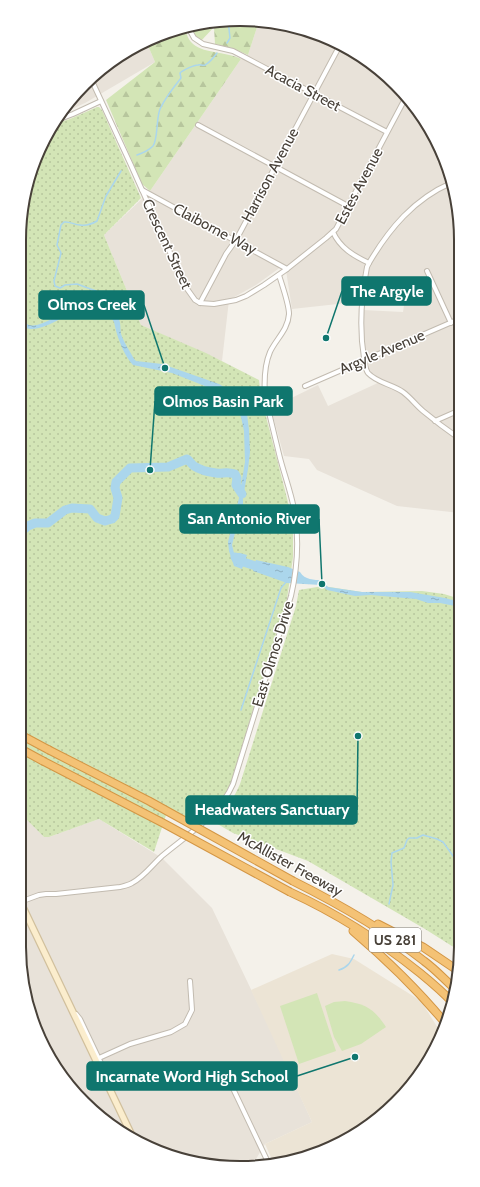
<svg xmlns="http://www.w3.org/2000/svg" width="480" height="1187" viewBox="0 0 480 1187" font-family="Cabin,sans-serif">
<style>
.residential{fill:#e8e2d9}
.education{fill:#ece4d5}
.forest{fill:url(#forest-firs)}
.park{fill:url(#park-dots)}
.garden{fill:#d3e5b6}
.water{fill:url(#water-ripples)}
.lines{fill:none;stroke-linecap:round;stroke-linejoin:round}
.stream{stroke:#abd6ec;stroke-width:1.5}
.river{stroke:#abd6ec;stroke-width:9}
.street-casing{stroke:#c2bbb0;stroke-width:6}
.secondary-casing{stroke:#d1c09d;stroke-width:8}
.highway-casing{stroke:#d39645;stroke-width:9}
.street{stroke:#fff;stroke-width:4}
.secondary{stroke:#fbedcd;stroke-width:5.5}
.highway{stroke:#f4c275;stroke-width:7}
.highway-bridge-casing{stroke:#d39645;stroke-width:9;stroke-linecap:butt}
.highway-bridge{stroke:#f4c275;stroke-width:7}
.labels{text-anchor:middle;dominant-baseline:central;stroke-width:3;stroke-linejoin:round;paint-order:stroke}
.shield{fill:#fff;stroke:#7f7a74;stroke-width:1}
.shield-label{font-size:14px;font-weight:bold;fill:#484139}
.street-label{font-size:15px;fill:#484139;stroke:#fff}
.rim{fill:none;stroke:#484139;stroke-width:2}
.leader{fill:none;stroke:#0f766e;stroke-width:1.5}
.callout-dot{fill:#0f766e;stroke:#fff;stroke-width:1.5}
.callout{fill:#0f766e;stroke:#0f766e;stroke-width:1.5}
.callout-label{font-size:16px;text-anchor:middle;font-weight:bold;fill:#fff}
</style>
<defs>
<pattern id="forest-firs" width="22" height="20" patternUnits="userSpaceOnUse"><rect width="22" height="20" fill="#d3e5b6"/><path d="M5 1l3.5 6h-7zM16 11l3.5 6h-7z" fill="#b7c69d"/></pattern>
<pattern id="park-dots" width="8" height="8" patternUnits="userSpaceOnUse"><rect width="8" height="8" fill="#d3e5b6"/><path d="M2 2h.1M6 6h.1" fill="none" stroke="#b7c69d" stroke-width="1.8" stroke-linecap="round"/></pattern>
<pattern id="water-ripples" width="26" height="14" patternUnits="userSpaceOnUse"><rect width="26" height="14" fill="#abd6ec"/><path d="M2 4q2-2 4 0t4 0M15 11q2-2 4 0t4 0" fill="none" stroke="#8dafc0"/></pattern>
</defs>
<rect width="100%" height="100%" fill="#f4f1ea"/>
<g class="residential">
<polygon points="258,24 311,31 363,56 406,94 438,142 459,211 460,513 397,506 317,470 309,459 284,456 272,413 273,407 318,385 328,406 382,381 373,374 369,369 364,342 363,310 403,312 407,286 359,278 356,302 292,309 285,264 256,285 229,300 222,361 141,325 104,235 150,191 241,59 248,55"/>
<polygon points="146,41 155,62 85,103 63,113 74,94 142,42"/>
<polygon points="19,812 44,837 49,837 99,819 162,858 212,908 270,1029 312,1122 265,1144 256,1159 242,1165 211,1166 130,1139 74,1093 31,1018 19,947"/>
</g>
<polygon class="education" points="332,954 354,959 421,1001 441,1033 415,1082 351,1138 283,1164 274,1164 265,1144 312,1122 251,990"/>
<g class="forest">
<polygon points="225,19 258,24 248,55 232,48 215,44 214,27 212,23"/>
<path d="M185 30C187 34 188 39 191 42 201 54 226 51 241 59L150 191 142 184 106 100 155 62 146 41Z"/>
</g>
<g class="park">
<path d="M97 107H99L102 110 141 198 104 235 141 325 206 353 259 380 261 397 291 514 293 530V557L287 599 231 782C222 803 213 810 196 825L168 809 154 852 99 819 49 837H44L19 812V240L31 169 57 123 70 119Z"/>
<path d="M323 586 362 592 422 591 444 594 460 599 461 947 460 952 455 948 425 929 308 861 233 833 214 822C227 808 232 802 240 784L296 606 299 590Z"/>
</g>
<g class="garden">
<polygon points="212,23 214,27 201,41 196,36 191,29"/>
<polygon points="317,993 336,1051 299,1064 280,1006"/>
<path d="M345 1001C366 1004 374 1009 386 1027L361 1044 342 1051 334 1037 325 1006 334 1002Z"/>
</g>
<g class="water">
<path d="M89 299C101 300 113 308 119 319 121 324 120 329 121 334 124 343 130 351 134 359L136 361 162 364 219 384 234 393 238 398 247 414 249 430 250 452 248 469 243 498V506L240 513 232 545 234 553H240L247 555 242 569 234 566 229 551 228 542 239 498 245 462 244 431 241 417 233 400 225 394 172 373 133 365C126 358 120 344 117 334 116 331 115 326 114 322 109 313 97 302 86 304 74 311 40 334 26 328 23 327 21 324 19 322V313C22 317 25 324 29 325 41 329 71 307 81 301Z"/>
<path d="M256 560 288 567 300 572C305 580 314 580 322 580L328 587 362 592H410L445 598 460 602V607L440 603H428L416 599 371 595 355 596 327 590 321 585 287 583 253 571Z"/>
</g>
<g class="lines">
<g class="stream">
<polyline points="227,43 230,38 228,20"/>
<path d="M137 155C143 153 149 150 153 146 158 140 156 119 160 109 165 98 173 88 181 78L180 73C183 70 194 65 198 65 202 64 201 66 205 65 209 63 214 57 217 53"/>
<path d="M108 308 106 302 96 291 77 284 65 285 60 288 55 286 54 281 61 253 57 245 61 225 64 222C70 221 74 225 80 225 86 226 92 224 97 221L106 196 121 171"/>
<polyline points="241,710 281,588 286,582"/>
<polyline points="389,904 393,885 391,862 392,853 404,848 407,840 409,838 417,838 423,835 437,839 443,842 461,867"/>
<path d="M339 970C348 967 350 963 354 955"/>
</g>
<g class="river">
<path d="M19 534 28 526 35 523H48L65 510 72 508 90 509 97 518 105 521 112 519 115 516 118 498 115 488 116 482 130 468 168 467 187 459C190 461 191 464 194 466 200 470 208 472 216 473 223 474 226 471 235 474L237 478 236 485 242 494"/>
<polyline points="235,557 237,560 265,569"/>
</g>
<g class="street-casing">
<g id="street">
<polyline points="189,29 194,38 203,44 233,51 387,132"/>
<polyline points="92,81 130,163 185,286 195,300 200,303 214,304 236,300 246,296 264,285 287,269 326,238 336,229 407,95"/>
<polyline points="60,119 73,114 101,101"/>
<polyline points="198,125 348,206"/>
<path d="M451 183C414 199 389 229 369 263L367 267C361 298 359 327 364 358 365 363 365 369 368 373 377 383 392 384 403 392 410 397 416 405 423 411 435 421 447 430 460 439"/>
<polyline points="142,190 287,269"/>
<path d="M333 232C340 248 354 256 369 263"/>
<polyline points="427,271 451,323"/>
<polyline points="200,303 226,254 236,240 340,45"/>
<polyline points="305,386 459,319"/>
<polyline points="435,421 460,410"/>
<path d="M20 902 39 895 46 894H56L120 887C124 886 129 885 132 883 144 877 152 865 162 856 188 834 219 816 233 784L291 596C297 570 299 541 295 514 292 495 285 477 280 458 275 437 270 416 265 396 264 381 264 366 270 352 276 339 288 330 289 314 289 304 282 285 279 275"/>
<polyline points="76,1014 80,1019 109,1080 109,1087"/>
<polyline points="99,1058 130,1044 171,1032 185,1024 192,1010 190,981"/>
<polyline points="228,1078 267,1160 257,1165"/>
</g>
</g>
<g class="secondary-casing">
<polyline id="secondary" points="19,899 134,1140"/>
</g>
<g class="highway-casing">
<g id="highway">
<polyline points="19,734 49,750"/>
<polyline points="19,748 43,761"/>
<path d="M293 881C339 904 383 929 424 961 435 969 444 979 454 988"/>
<path d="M290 892C336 913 380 941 420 973 431 982 442 991 452 1002"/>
<polyline points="378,924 423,947 457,970"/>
<path d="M353 931C387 960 418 990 446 1024"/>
</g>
</g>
<use href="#street" class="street"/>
<use href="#secondary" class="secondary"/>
<use href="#highway" class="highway"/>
<g class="highway-bridge-casing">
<g id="highway-bridge">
<polyline points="49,750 149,801 293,881"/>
<polyline points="43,761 163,823 290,892"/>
</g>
</g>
<use href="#highway-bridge" class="highway-bridge"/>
</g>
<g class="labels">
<rect class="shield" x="369" y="928" width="52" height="24" rx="3"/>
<g class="shield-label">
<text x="395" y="940">US 281</text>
</g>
<g class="street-label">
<text transform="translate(303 88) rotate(28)">Acacia Street</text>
<text transform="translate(270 175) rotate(-62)">Harrison Avenue</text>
<text transform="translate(359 186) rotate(-62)">Estes Avenue</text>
<text transform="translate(215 229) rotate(28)">Claiborne Way</text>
<text transform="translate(167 244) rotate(65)">Crescent Street</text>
<text transform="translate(382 352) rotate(-23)">Argyle Avenue</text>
<text transform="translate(273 654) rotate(-73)">East Olmos Drive</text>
<text transform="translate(290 864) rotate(29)">McAllister Freeway</text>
</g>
</g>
<path d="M0 0H480V1187H0ZM240 26H240A214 214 0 0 1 454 240V947A214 214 0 0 1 240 1161H240A214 214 0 0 1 26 947V240A214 214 0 0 1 240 26Z" fill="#fff" fill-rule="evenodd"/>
<path class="rim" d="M240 26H240A214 214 0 0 1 454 240V947A214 214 0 0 1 240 1161H240A214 214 0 0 1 26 947V240A214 214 0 0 1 240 26Z"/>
<path class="leader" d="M326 338L342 291M165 368L144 305M150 470L155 401M322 584L319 519M358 736L357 810M355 1057L297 1076"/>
<g class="callout-dot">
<circle cx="326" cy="338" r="4"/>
<circle cx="165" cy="368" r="4"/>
<circle cx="150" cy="470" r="4"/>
<circle cx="322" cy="584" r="4"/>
<circle cx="358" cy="736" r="4"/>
<circle cx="355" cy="1057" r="4"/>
</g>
<g class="callout">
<rect x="342" y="277" width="89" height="28" rx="4"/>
<rect x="39" y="291" width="105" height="28" rx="4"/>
<rect x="155" y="387" width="137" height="28" rx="4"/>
<rect x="180" y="505" width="139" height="28" rx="4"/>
<rect x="186" y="796" width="171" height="28" rx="4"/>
<rect x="87" y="1062" width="210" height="28" rx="4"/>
</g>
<g class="callout-label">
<text x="387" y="297">The Argyle</text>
<text x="92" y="310">Olmos Creek</text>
<text x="223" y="407">Olmos Basin Park</text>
<text x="249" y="524">San Antonio River</text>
<text x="272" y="815">Headwaters Sanctuary</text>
<text x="192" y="1082">Incarnate Word High School</text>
</g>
</svg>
